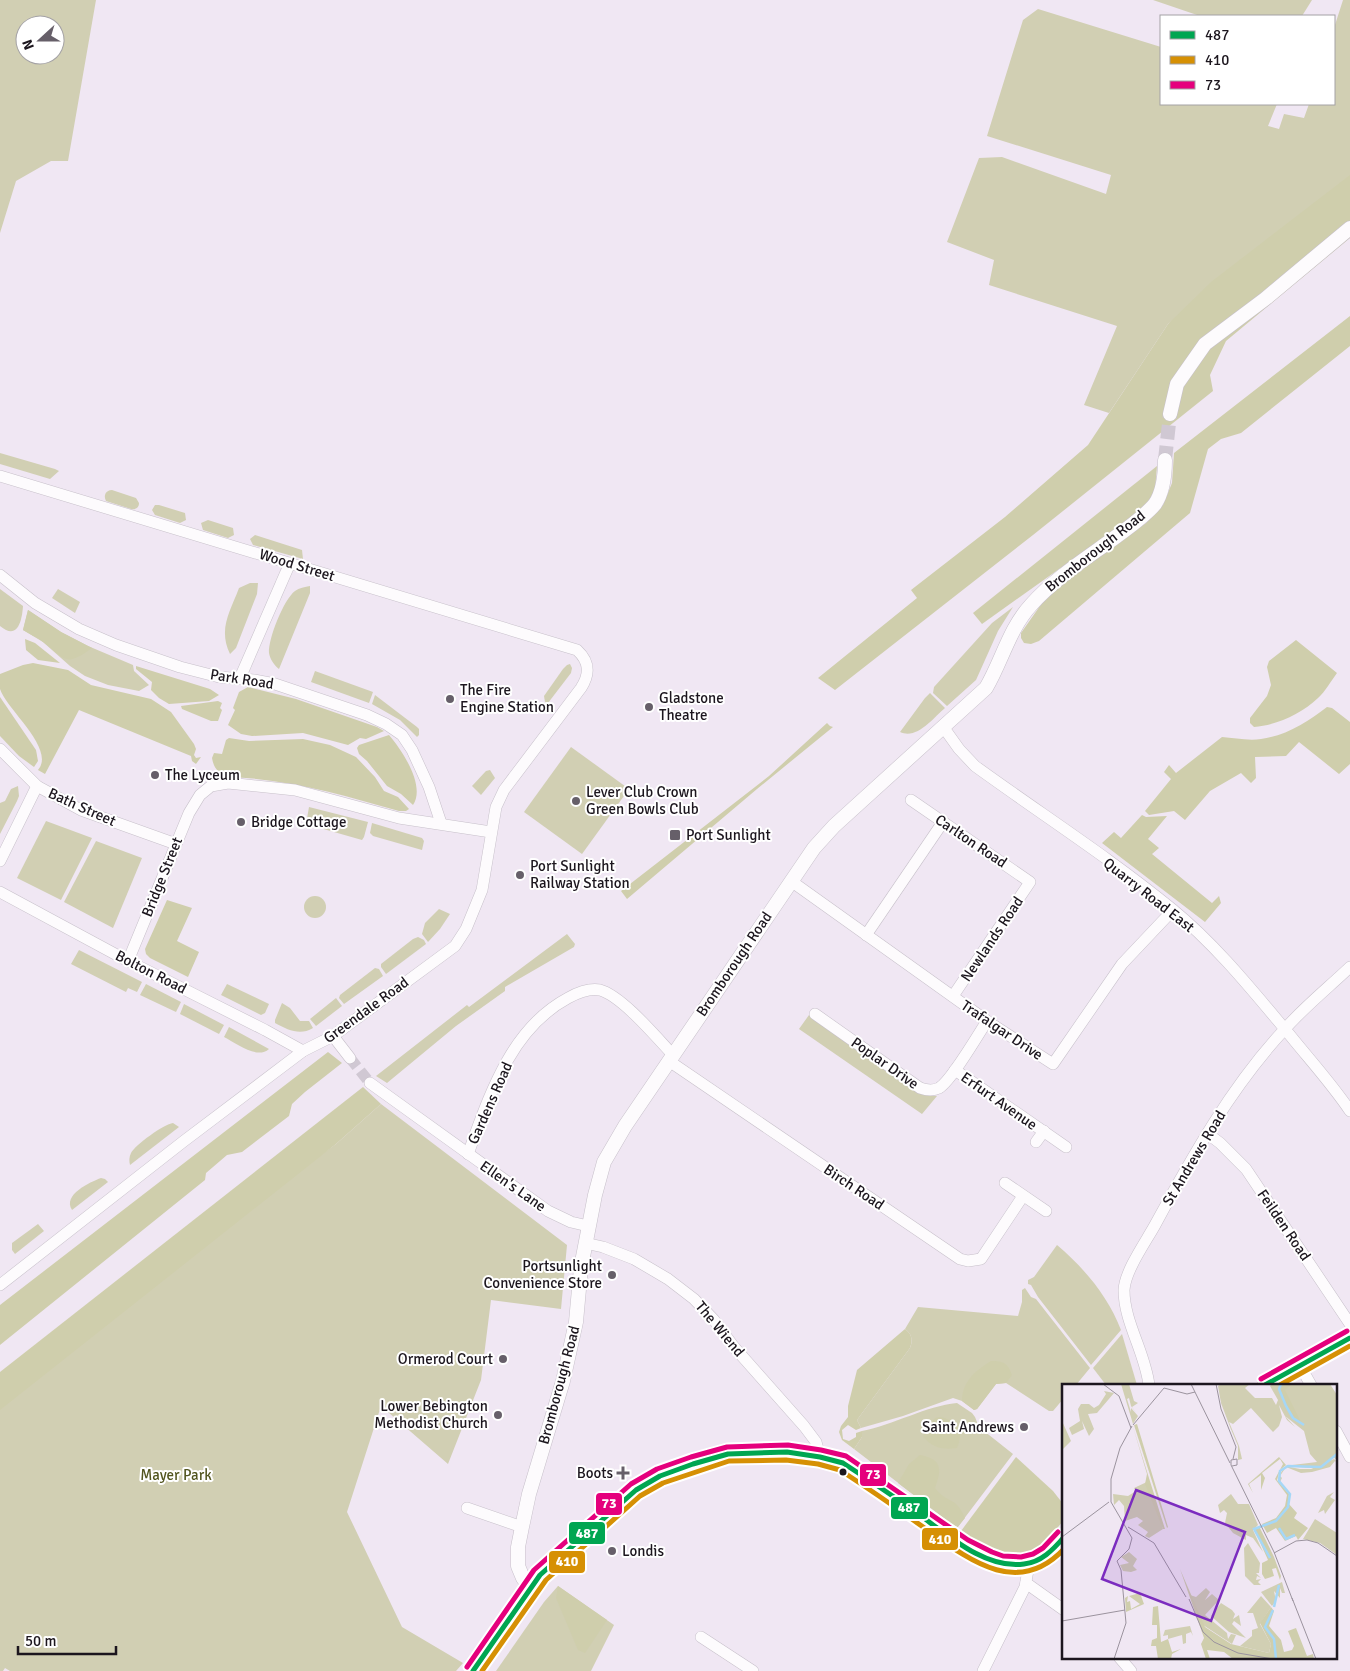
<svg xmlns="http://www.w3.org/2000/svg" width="1350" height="1671" viewBox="0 0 1350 1671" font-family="Signika,sans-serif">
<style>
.green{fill:#d1cfb3;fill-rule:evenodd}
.forest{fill:#cfceac}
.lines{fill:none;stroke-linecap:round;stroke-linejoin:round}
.minor-tunnel{stroke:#d0c8d3;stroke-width:11;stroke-dasharray:11 5.5;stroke-linecap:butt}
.tertiary-tunnel{stroke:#d0c8d3;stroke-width:14;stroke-dasharray:14 7;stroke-linecap:butt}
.minor-casing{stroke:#c7c0ca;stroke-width:12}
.tertiary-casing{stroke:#c7c0ca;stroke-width:15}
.secondary-casing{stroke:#c7c0ca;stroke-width:16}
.minor{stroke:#fdfbfd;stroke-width:11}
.tertiary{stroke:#fdfbfd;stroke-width:14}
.secondary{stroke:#fdfbfd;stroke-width:15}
.bus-1-casing{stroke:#fff;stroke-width:9}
.bus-2-casing{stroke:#fff;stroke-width:9}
.bus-3-casing{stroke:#fff;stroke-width:9}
.bus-1{stroke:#00a651;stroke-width:5}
.bus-2{stroke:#d69004;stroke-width:5}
.bus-3{stroke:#e5007d;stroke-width:5}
.poi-dot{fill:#665f69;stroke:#fff;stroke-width:2}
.bus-dot{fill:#1c161e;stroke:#fff;stroke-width:2}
.labels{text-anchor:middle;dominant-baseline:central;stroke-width:4;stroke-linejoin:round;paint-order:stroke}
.street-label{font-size:15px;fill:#1c161e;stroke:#fff}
.poi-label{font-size:15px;fill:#1c161e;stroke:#fff;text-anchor:start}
.park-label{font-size:15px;fill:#52551f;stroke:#fff}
.inset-river{fill:none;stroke:#a5d7f7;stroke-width:2.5}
.inset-road{fill:none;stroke:#9b939e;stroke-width:1}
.view{fill:#7b2cbf;fill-opacity:0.15;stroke:#7b2cbf;stroke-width:2.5}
.inset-edge{fill:none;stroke:#1c161e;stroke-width:2.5}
.line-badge{stroke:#fff;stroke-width:2}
.badge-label{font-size:14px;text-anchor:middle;font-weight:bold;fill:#fff}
</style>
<rect width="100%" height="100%" fill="#f0e7f3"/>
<g class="green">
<path d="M0 0H96L68 161H51L16 181 0 233ZM25 25H55V55H25Z"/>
<polygon points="1153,0 1312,0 1302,16 1200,16"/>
<polygon points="1343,0 1350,0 1350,178 1168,324 1109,413 1084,405 1117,326 989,285 994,260 947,242 979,158 1002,157 1106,194 1111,175 987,136 1023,20 1038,9 1161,47 1161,104 1277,104 1268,126 1279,129 1284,114 1304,118 1309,104 1334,104 1334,28"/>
<polygon points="0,453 55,469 59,471 50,479 0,464"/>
<path d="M112 490 136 498 139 503C139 508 135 510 131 509L106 501C103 495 106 490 112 490Z"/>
<polygon points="155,505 159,505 185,513 186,520 180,523 155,515 152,510"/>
<polygon points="208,520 233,528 234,535 228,538 203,530 201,523"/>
<polygon points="255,535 302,550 303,559 253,545 250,539"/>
<path d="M250 583H258L257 594 236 648 230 654C218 629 230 612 239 588Z"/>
<path d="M310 586V593L279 669C274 665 270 659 269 653 268 639 284 599 295 591 299 588 305 587 310 586Z"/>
<path d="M0 589 23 606C22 620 18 641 0 626Z"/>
<polygon points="58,589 80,602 75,613 52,598"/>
<polygon points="1013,607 998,631 976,680 947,706 933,693 934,687 992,623"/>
<polygon points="28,610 61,632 88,646 133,665 134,671 149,685 139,691 108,685 85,676 70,666 43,642 23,630"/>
<polygon points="570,664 572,668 571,673 548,703 545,702 544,696 563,669 567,665"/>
<polygon points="315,671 373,692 369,703 311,682"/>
<path d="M930 693 945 708C933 718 917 740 900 732L925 698Z"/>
<polygon points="375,695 417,727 419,729 419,735 417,737 400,720 372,704"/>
<polygon points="571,747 629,789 582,854 524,812"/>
<polygon points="490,770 495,778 481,795 472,786 486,771"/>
<polygon points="18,786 19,796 17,801 0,834 0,803 5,801 11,789"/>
<polygon points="309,807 368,822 364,837 362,840 306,824"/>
<polygon points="46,821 92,838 61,900 17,878"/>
<polygon points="372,823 422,838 424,841 422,850 373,836 370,833"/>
<polygon points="96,841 142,858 113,928 64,902"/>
<circle cx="315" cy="907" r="11"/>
<polygon points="439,909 450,914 440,929 428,942 422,934 425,923"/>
<polygon points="567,934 575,944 574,947 505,987 505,991 456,1026 387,1083 376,1076 467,1005 469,1007"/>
<polygon points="418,937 424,940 426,944 386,974 381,967 381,964 413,939"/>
<polygon points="79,950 142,982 137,992 128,988 126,992 71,964"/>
<polygon points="375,968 379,969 383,976 344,1004 339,998 340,995"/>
<polygon points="146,984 181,1002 176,1012 140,995"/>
<polygon points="227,984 269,1004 265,1013 261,1015 221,995"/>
<polygon points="336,998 342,1006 316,1026 310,1019"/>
<path d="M282 1003 290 1008 300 1021H309L313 1028C300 1036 288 1030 275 1023V1020Z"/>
<polygon points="184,1004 224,1025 219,1034 180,1014"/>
<polygon points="809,1015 923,1095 937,1096 922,1114 799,1029"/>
<path d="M229 1027 269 1049C257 1060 236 1043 224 1037Z"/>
<polygon points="381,1104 567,1245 561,1309 491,1300 481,1380 448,1464 381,1406 347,1512 402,1627 463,1663 456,1671 10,1671 5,1668 3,1671 0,1671 0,1389 336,1144"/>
<path d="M173 1123 179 1127 130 1165C129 1161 129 1157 131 1153 135 1145 164 1124 173 1123Z"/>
<path d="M101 1178 105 1179 108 1182 72 1210C62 1195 90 1182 101 1178Z"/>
<polygon points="38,1224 44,1231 15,1254 12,1250 12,1243"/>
<path d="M1057 1245C1084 1268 1108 1296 1121 1330L1091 1365 1038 1297 1031 1285 1028 1284V1280L1034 1277Z"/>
<path d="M1025 1288 1031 1297 1036 1299 1090 1368 1076 1385H1064V1398L1053 1411H1049L1006 1383 996 1384 977 1409 974 1410 962 1401 953 1398 903 1416 861 1428 857 1420 910 1348C913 1340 912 1334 905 1329L918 1307 1018 1316 1022 1302V1290Z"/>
<polygon points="1122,1334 1137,1385 1106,1385 1093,1368"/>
<path d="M957 1403 972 1413 975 1417 979 1427 1013 1454 957 1528 854 1449 862 1437V1431C893 1425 926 1406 957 1403Z"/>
<polygon points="558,1586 614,1625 591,1671 496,1671 544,1602"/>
</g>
<g class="forest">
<polygon points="1350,175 1350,238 1226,341 1210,375 1213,391 1033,535 835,690 818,678 917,598 911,590 1005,517 1088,445 1168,324 1211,282"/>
<polygon points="1350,316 1350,346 1241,433 1221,439 1208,449 1190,513 1039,641 1031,644 1024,643 1021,638 1021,633 1040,606 1051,592 1146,523 1163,505 1172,483 1174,453"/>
<polygon points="1157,466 1155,491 1145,506 1128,520 982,624 973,613"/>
<path d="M28 610 61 632 92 648C64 668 66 659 43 642 37 637 29 634 23 630Z"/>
<polygon points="25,639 35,643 60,663 38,660 26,650"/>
<path d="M1296 640 1337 673C1331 681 1325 692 1318 698 1301 714 1277 725 1254 727L1250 723V718L1267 696 1271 685 1267 667 1269 661Z"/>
<path d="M33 663 68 670 91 685 151 699 171 712 194 744 196 749 194 755 196 758 201 757 196 764 192 761 191 756 79 710 45 774 38 770C56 749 7 710 0 689 0 685 0 678 0 674L23 665Z"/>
<polygon points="136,666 210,689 219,695 209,701 169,704 159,698 151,690 152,682 136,669"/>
<polygon points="248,687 296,699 377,727 384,731 366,739 360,738 348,745 303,733 252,736 241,734 228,725 235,710 233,708 239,692"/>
<polygon points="0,697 36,750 38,761 34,767 19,756 0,736"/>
<polygon points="218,701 222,703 220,708 222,710 218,721 211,721 182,709 181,706"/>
<path d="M1327 707 1332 708 1350 722V764L1339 774 1299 742 1286 756 1255 757 1256 778 1251 783 1241 773 1210 791 1185 820 1174 811 1149 815 1145 811 1171 779 1164 772 1169 765 1176 773 1222 737C1234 738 1249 741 1261 739 1285 736 1308 722 1327 707Z"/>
<polygon points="827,723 830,726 833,727 757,789 627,899 621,891 769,776"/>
<path d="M389 735C402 750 426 786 413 805L401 794 387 786 367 761 359 754 357 748 359 745Z"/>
<path d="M229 738 249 741 303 739 330 745 356 757 375 777 384 791 398 797 409 809 406 811H399C343 795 288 779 229 777 218 773 214 769 212 758L214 753 222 754 226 740Z"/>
<polygon points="1142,815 1146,817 1167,816 1148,839 1159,848 1152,854 1212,903 1219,896 1221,903 1205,922 1102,843 1114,832 1121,838"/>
<polygon points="167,900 192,908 177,941 199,952 188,977 150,958 146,954 145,949"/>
<polygon points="328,1052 342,1063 305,1092 292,1104 289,1116 242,1152 227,1155 206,1173 205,1180 0,1345 0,1305"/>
<polygon points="363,1087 381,1104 336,1144 0,1410 0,1372"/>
<path d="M905 1329C912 1334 913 1340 910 1348L857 1420 861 1428 856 1430 848 1425 842 1430 843 1439 849 1441 856 1437V1433L862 1431V1437L854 1449 842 1440 839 1432 841 1426 848 1417V1406L857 1370Z"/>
<path d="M991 1361C1003 1361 1008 1363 1012 1375L1006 1383 996 1384 977 1409 974 1410 962 1401C962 1382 976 1370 991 1361Z"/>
<path d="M940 1417C959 1421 964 1431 957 1448 943 1450 932 1448 923 1436L935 1418Z"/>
<path d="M920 1455C942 1459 942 1469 935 1488 947 1504 955 1495 965 1518L957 1528 898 1483 909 1464Z"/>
<polygon points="1016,1457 1053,1491 1064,1505 1064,1520 1041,1547 1029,1552 1010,1555 1001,1554 985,1548 961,1531"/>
<polygon points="558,1586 607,1620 585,1653 578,1650 556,1598"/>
</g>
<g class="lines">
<polyline class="minor-tunnel" points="350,1058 370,1083"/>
<polyline class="tertiary-tunnel" points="1165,460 1170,414"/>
<g class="minor-casing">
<g id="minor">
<path d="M0 476 577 650C590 662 590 674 581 688L504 790 496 807 482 890 466 929 455 946 333 1036 303 1051 184 1141 0 1285"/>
<polyline points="0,575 35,603 79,629 116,645 180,667 219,677 254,680 275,684 367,715 386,724 402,735 412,750 429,787 441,823"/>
<polyline points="240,678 290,563"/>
<path d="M944 728 959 749 975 766C1041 814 1110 858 1172 909 1216 945 1252 990 1289 1034 1309 1059 1332 1084 1350 1111"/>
<polyline points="0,749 37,786 81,810 176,844"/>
<polyline points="911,800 1030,882 953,996"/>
<polyline points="0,861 37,786"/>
<polyline points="791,881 987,1021 1053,1064 1122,964 1173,910"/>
<polyline points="0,892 128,961 265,1030 303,1051"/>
<polyline points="866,935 943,822"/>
<polyline points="128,961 189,813 200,795 211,786 228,783 295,790 399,818 491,832"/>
<path d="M815 1014 920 1088C926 1090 933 1091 939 1088 951 1081 978 1035 987 1021"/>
<polyline points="333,1036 350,1058"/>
<polyline points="669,1061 960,1259 968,1261 981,1259 1023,1196"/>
<polyline points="955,1070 1066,1147"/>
<polyline points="370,1083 548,1211 571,1222 588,1226"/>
<polyline points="1208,1134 1220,1143 1246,1169 1350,1324"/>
<polyline points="1036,1142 1044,1131"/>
<path d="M468 1154C489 1097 510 1029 568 998 577 993 589 988 600 990 622 996 657 1038 673 1055"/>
<polyline points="1005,1183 1046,1211"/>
<polyline points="585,1243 603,1247 634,1259 668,1279 694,1299 714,1320 734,1347 804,1426 816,1442 820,1457"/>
<polyline points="1299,1364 1311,1385"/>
<path d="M1149 1385C1145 1352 1124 1322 1124 1290 1125 1271 1145 1243 1155 1225 1192 1157 1231 1087 1284 1030 1304 1007 1328 988 1350 967"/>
<polyline points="1336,1431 1350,1457"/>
<polyline points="467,1508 522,1527"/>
<polyline points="1026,1583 1064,1610"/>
<polyline points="701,1637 753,1671"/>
<polyline points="1119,1657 1131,1671"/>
<polyline points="983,1671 1025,1587 1028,1570 1026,1564"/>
</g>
</g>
<g class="tertiary-casing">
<g id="tertiary">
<polyline points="1170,414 1177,384 1205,344 1265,299 1350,228"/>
<path d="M530 1588 523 1578 518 1566V1547L522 1527 529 1494 563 1381 576 1322 581 1267 595 1195 604 1162 625 1126 814 848 834 826 986 688C1002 661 1009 629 1031 605 1056 577 1087 558 1117 536 1128 528 1146 515 1155 504 1163 492 1165 474 1165 460"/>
</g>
</g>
<g class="secondary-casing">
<g id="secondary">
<polyline points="1265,1385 1324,1351 1350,1338"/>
<path d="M473 1671 540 1575 636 1490 660 1476 693 1464 728 1454 759 1452H787L820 1457 843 1463C869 1480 894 1497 920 1515 944 1531 983 1565 1013 1565 1038 1566 1049 1555 1064 1537"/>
</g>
</g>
<use href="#minor" class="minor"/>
<use href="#tertiary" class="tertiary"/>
<use href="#secondary" class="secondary"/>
<g class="bus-1-casing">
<g id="bus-1">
<polyline points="1265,1385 1350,1338"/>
<path d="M473 1671 540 1575 636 1490 660 1476 693 1464 728 1454 787 1452 820 1457 843 1463C866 1478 890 1494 913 1510 943 1531 984 1570 1024 1564 1041 1562 1053 1550 1064 1537"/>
</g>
</g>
<g class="bus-2-casing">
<g id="bus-2">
<polyline points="1280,1385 1350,1346"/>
<path d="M482 1671 546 1580 640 1496 663 1483 729 1461 786 1460 818 1464 840 1470C866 1487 891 1504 916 1522 961 1553 1014 1602 1064 1549"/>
</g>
</g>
<g class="bus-3-casing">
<g id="bus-3">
<polyline points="1261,1379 1347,1331"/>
<polyline points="467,1667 534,1570 631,1484 657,1469 691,1457 727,1447 788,1445 821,1450 846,1456 968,1540 992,1552 1003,1556 1021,1557 1033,1554 1043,1548 1058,1532"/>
</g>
</g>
<use href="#bus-1" class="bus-1"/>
<use href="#bus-2" class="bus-2"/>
<use href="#bus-3" class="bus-3"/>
</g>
<g class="poi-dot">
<circle cx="450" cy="699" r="5"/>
<circle cx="649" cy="707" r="5"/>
<circle cx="155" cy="775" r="5"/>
<circle cx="576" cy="801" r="5"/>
<circle cx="241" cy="822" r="5"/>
<rect x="669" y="829" width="12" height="12" rx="2.5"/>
<circle cx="520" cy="875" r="5"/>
<circle cx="612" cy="1275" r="5"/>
<circle cx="503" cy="1359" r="5"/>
<circle cx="498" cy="1415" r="5"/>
<circle cx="1024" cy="1427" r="5"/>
<path d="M620.5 1465.5h5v5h5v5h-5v5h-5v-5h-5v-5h5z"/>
<circle cx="612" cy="1551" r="5"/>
</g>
<circle class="bus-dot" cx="843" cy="1472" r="4.5"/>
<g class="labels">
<g class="street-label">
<text transform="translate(1095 551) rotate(-38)">Bromborough Road</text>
<text transform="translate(297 565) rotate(17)">Wood Street</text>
<text transform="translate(242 679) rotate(9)">Park Road</text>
<text transform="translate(82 807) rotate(24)">Bath Street</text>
<text transform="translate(971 841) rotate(34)">Carlton Road</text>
<text transform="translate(162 877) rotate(-68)">Bridge Street</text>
<text transform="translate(1149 895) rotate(38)">Quarry Road East</text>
<text transform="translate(992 939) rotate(-56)">Newlands Road</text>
<text transform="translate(734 964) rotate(-56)">Bromborough Road</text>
<text transform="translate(151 972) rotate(27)">Bolton Road</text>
<text transform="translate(366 1010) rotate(-36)">Greendale Road</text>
<text transform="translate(1002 1030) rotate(34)">Trafalgar Drive</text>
<text transform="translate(885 1063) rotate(35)">Poplar Drive</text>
<text transform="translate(999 1101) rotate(35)">Erfurt Avenue</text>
<text transform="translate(490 1103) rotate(-66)">Gardens Road</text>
<text transform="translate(1194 1158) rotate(-59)">St Andrews Road</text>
<text transform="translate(513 1186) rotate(35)">Ellen's Lane</text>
<text transform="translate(854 1187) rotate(34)">Birch Road</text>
<text transform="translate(1284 1225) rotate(56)">Feilden Road</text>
<text transform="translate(720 1329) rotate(50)">The Wiend</text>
<text transform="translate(559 1385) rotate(-75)">Bromborough Road</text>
</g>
<g class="poi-label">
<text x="460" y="690">The Fire<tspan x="460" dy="17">Engine Station</tspan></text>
<text x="659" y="698">Gladstone<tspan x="659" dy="17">Theatre</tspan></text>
<text x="165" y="775">The Lyceum</text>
<text x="586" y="792">Lever Club Crown<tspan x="586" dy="17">Green Bowls Club</tspan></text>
<text x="251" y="822">Bridge Cottage</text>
<text x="686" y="835">Port Sunlight</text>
<text x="530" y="866">Port Sunlight<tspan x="530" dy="17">Railway Station</tspan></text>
<text x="602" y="1266" text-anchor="end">Portsunlight<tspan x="602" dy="17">Convenience Store</tspan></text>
<text x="493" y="1359" text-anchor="end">Ormerod Court</text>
<text x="488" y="1406" text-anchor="end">Lower Bebington<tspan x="488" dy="17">Methodist Church</tspan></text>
<text x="1014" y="1427" text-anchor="end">Saint Andrews</text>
<text x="613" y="1473" text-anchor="end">Boots</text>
<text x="622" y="1551">Londis</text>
</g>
<g class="park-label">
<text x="176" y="1475">Mayer Park</text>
</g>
</g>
<g transform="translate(1062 1384)">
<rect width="275" height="275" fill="#f0e7f3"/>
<path d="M59 0H67L72 17 76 19 70 23 75 30 69 22 67 14 65 15 69 28V24L76 32 71 40ZM159 0H188L183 4 193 14H210L214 21 216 16 208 2 210 0H268L275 11V76L271 73 263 81 250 84 222 82 215 96 222 82 255 78 248 70 242 47 223 32 233 43 225 36 217 21 220 33 217 42 211 48 189 24 171 40 167 38 177 62 180 75 176 76V62L168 43 159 19 156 2ZM42 7 52 9 35 29 26 30 32 45 27 52 20 37 22 45 10 51 7 44 18 37 16 25 19 20H27L32 24 37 21 44 10ZM0 37 9 57 0 66ZM272 75 275 78 273 77 268 83 250 88 239 89 224 83 218 92 220 94 218 98 217 95 218 90 223 83H228L238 85H249ZM87 97 101 145 87 154 83 152 86 148 76 141 81 137 75 133 63 137 62 122 57 116 52 121 51 110 66 112 74 107 72 104ZM272 108 268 113 273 116 263 130 262 126 256 129 265 112ZM169 110 176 120H187L196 141 191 146 201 168 191 154 184 151V156L171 149 163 139 165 129 162 126 158 129 156 121ZM253 135 275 149V171L258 159 241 155ZM186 159 198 179 197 189H194L199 194 195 192 194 196 199 195 196 198 199 201H192L183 192 182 164ZM67 168 75 175 71 182 75 186 69 188 61 187 58 181 67 179 59 173ZM220 198 223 209H220L218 204V214L212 207 214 217 210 222 199 208ZM144 204 148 208 143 216 150 210 157 216 143 231 165 249 166 255 169 250 174 251 170 260 141 241 128 211 134 213ZM199 212 209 223 198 240 209 260 207 269 178 262 190 252V246L196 244 191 229H185ZM159 219 170 226 173 230 171 235 177 231 179 242 172 237 170 240 184 254 167 248 149 232ZM128 242 131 252 129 248 124 250V259L121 260 120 251 106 255V251L101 252 103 246Z" fill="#d1cfb3"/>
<path d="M219 0H230L223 6 240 40 231 34 224 22 217 5ZM75 40 106 143 105 144 72 41ZM71 43 103 145H101L83 100 85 90ZM217 73 224 81 218 86 215 96 227 110 226 119 235 129 232 134 246 144 236 156 234 152 223 157 214 144 205 149 200 140 214 134 223 122 225 111 213 95 221 80 218 75 200 89 203 94 199 106V91L187 100 191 109 186 100ZM197 142 212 173 219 192 218 196 214 184 210 185 212 192 203 195 200 190V179L206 176 197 156 208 172 192 146ZM118 185 143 243 169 260 207 269 209 260 198 239 209 223 212 227 207 242 219 256 222 268 230 266 232 262 226 247 234 244 245 272 251 270 252 275H171L162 268 145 266 148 275H144L139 260 142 254ZM78 209 82 220 64 228 63 214 66 212 65 218 68 217 69 225 78 220 67 212ZM96 222 99 258 106 255 110 268 119 265 110 270 109 275H96L94 262H89L90 256 95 254V241H90L91 223Z" fill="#cfceac"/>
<path class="inset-river" d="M219 0 217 5 224 22 231 34 242 41M217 144 224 155 233 151M208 174 192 145 214 137 226 123 228 110 217 97 218 87 226 82 259 83 275 70M212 223 217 201M211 226 203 243 212 255 214 275"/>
<path class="inset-road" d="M41 0 57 12 69 44M129 0 168 79M154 0 159 25 174 63 171 75M71 41 102 4 125 10 133 8M170 82 175 81V75L169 76V81L212 168 231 217M66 143 92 159 124 213M0 153 47 118M212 169 234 157 245 156 256 159 275 172M230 214 254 275M127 215 141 248 152 258 176 269 211 275M0 237 63 226M52 275 64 239 59 186 55 177 67 165 70 154 49 118V95L58 64 70 42"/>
<path class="view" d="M74 106 183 148 149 237 40 195Z"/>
<rect width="275" height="275" class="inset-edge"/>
</g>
<g class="line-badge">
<rect x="859" y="1463" width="28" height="24" rx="5" fill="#e5007d"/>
<rect x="595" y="1492" width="28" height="24" rx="5" fill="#e5007d"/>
<rect x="890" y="1496" width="39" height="24" rx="5" fill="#00a651"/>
<rect x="568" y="1521" width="38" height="24" rx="5" fill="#00a651"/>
<rect x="921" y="1527" width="38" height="24" rx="5" fill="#d69004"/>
<rect x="548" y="1550" width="38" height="24" rx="5" fill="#d69004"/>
</g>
<g class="badge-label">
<text x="873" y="1479">73</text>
<text x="609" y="1508">73</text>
<text x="909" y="1512">487</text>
<text x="587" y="1538">487</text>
<text x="940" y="1544">410</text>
<text x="567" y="1566">410</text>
</g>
<rect x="1160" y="15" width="175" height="90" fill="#ffffff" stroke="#a4a2a5"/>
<rect x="1170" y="31" width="25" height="8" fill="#00a651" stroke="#a4a2a5"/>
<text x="1205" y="40" font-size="15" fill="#1c161e">487</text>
<rect x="1170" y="56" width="25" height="8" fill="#d69004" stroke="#a4a2a5"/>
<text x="1205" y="65" font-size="15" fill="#1c161e">410</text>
<rect x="1170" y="81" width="25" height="8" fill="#e5007d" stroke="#a4a2a5"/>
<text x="1205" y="90" font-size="15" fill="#1c161e">73</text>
<g transform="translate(40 40) rotate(249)"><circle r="24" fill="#ffffff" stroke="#a4a2a5"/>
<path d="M0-4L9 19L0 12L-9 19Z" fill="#665f69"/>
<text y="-8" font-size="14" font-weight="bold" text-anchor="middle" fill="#1c161e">N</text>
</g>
<path d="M18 1646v8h98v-8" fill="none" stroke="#1c161e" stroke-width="2.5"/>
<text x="25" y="1646" font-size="15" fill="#1c161e" stroke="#ffffff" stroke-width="4" paint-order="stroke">50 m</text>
</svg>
